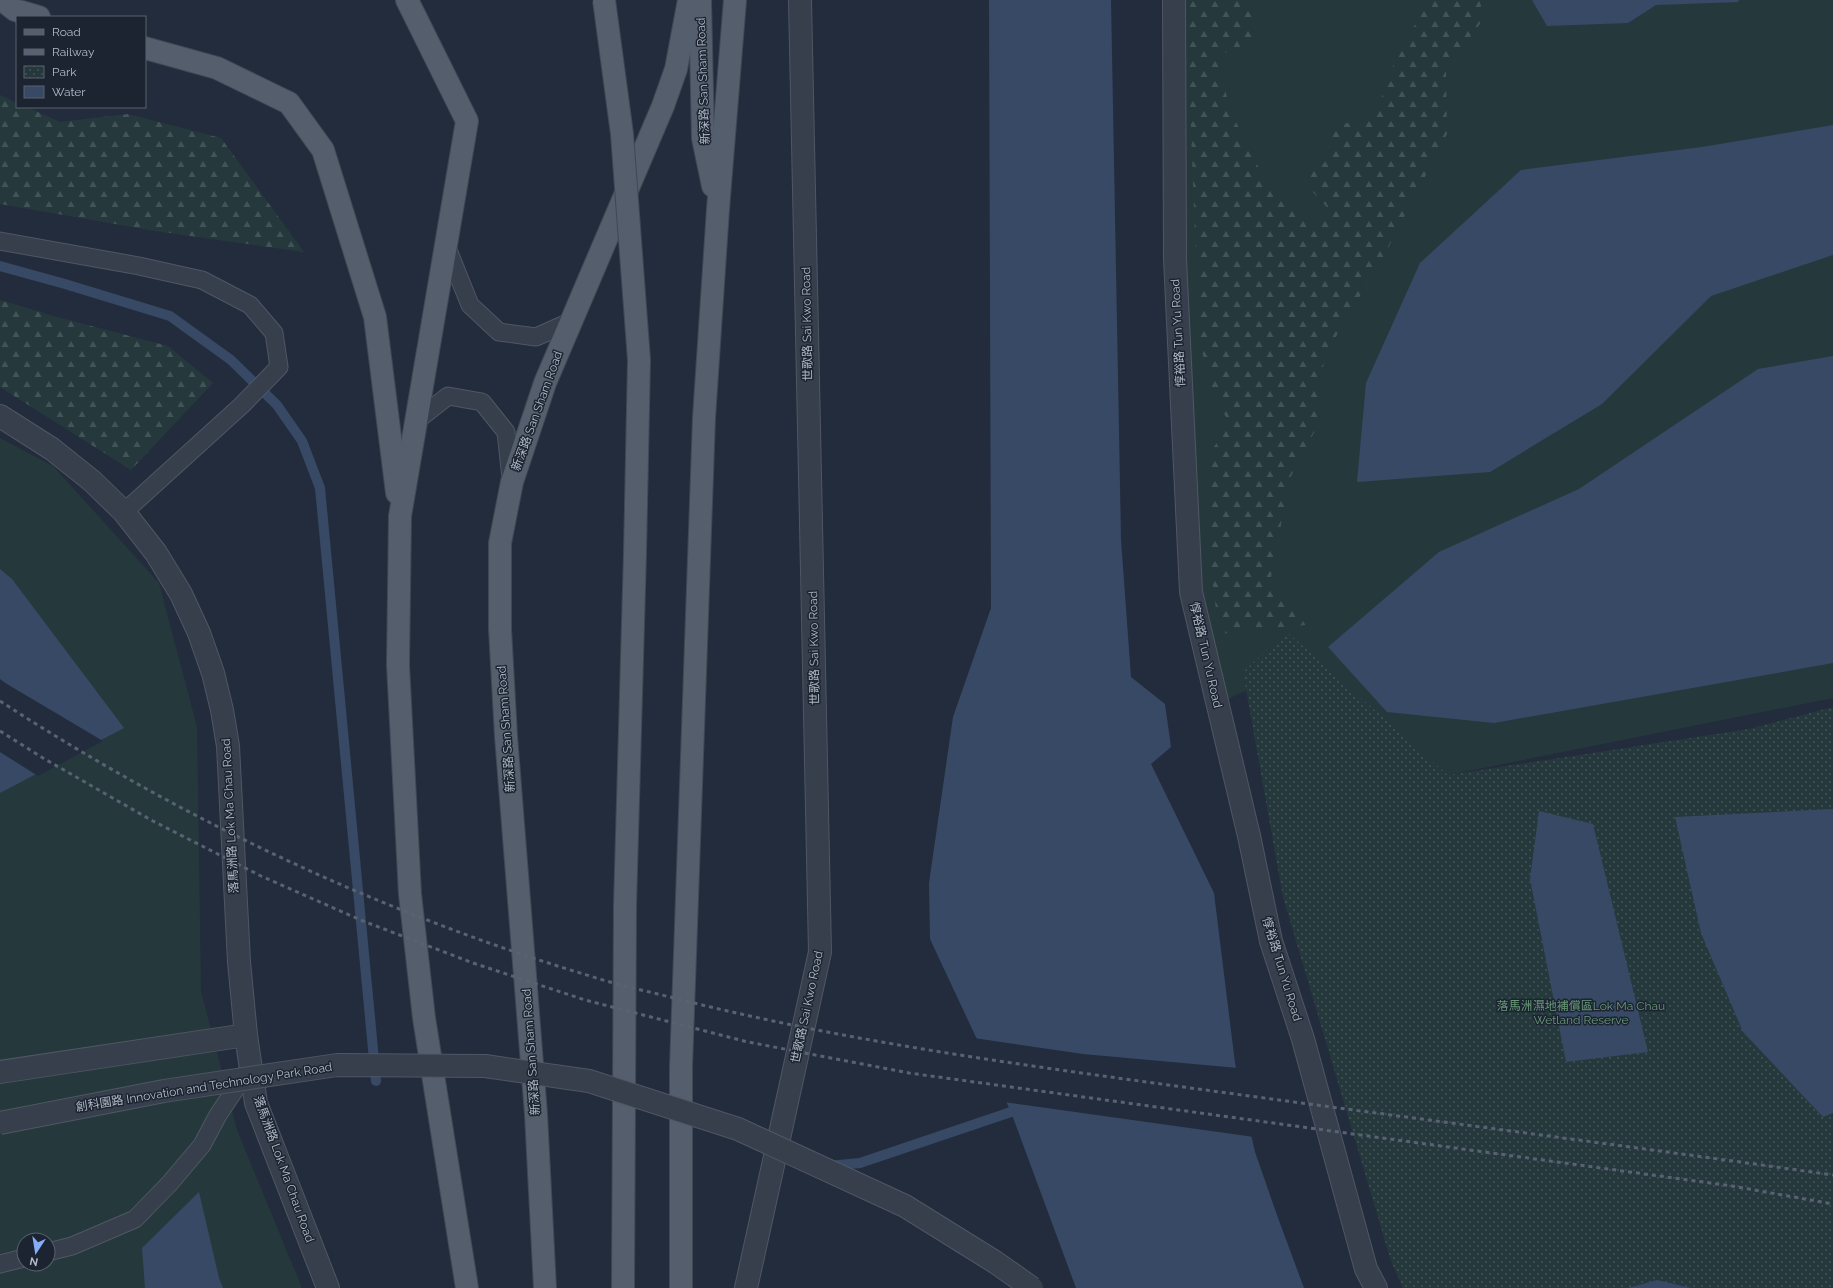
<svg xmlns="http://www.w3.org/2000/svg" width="1833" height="1288" viewBox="0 0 1833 1288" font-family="Raleway,'Noto Sans SC',sans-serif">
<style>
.green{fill:#25393d;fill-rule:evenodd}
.forest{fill:url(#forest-firs)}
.park{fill:url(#park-dots)}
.water{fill:#384966}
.pier{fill:#232c3c}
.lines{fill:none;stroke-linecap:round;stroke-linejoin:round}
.stream{stroke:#384966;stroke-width:10}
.service-casing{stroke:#4f5764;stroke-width:19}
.minor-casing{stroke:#4f5764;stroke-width:24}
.tertiary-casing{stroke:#4f5764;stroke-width:24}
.primary-casing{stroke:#404855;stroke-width:24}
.service{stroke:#373f4c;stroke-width:17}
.minor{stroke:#373f4c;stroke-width:22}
.tertiary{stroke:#373f4c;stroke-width:22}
.primary{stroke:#555e6c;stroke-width:22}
.rail{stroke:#596273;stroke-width:3;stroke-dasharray:4 4;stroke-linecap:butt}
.tertiary-bridge-casing{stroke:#4f5764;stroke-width:24;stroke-linecap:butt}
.primary-bridge-casing{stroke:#404855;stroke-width:24;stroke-linecap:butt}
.tertiary-bridge{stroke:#373f4c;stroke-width:22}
.primary-bridge{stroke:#555e6c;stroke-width:22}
.labels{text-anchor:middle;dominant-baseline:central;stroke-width:3;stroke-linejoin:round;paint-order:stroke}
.street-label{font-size:12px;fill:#b2bac8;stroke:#1c2431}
.park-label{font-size:12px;fill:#699977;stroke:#1c2431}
</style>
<defs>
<pattern id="forest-firs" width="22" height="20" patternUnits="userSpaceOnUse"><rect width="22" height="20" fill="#25393d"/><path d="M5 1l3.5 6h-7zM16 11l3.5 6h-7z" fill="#425458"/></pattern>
<pattern id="park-dots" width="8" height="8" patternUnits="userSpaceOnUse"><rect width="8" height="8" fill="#25393d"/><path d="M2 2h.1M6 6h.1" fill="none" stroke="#425458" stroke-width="1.8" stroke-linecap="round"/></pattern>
</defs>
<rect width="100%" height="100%" fill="#232c3c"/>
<g class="green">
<polygon points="1177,0 1833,0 1833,698 1448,775 1315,657 1218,704 1191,592"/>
<path d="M0 438 53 466 159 583 197 727 201 991 237 1130 302 1288H0ZM24 1240H48V1264H24Z"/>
</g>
<g class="forest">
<polygon points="1191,0 1253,0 1256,40 1217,56 1230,110 1265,180 1308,225 1333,214 1302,180 1325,162 1332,125 1373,120 1400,48 1431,0 1480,0 1483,20 1446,68 1447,134 1386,252 1324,357 1319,423 1290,478 1269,588 1314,624 1219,634 1209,552 1211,451 1230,424 1215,398 1199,341 1187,23"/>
<polygon points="0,95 17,103 17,107 27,107 60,122 128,114 221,138 304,252 155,231 0,204"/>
<polygon points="0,300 57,317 168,346 213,383 131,470 0,387"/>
</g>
<polygon class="park" points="1287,632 1448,775 1749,729 1833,707 1833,1288 1403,1288 1391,1261 1283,897 1243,672"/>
<g class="water">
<polygon points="989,0 1111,0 1121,540 1131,677 1165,704 1171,747 1151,764 1214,893 1235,1063 1255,1152 1278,1218 1304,1288 1076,1288 1011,1112 930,939 929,883 953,717 991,608"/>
<polygon points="1532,0 1739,0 1738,2 1656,5 1628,23 1547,26"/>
<polygon points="1833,125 1833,255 1711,296 1602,404 1490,472 1357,482 1366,383 1420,263 1521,170 1702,147"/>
<polygon points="1833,356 1833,663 1494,723 1387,712 1328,647 1439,552 1579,489 1758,369"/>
<polygon points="0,569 12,579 124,728 0,793"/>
<polygon points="1833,809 1833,1113 1823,1117 1743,1032 1701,933 1675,817"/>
<polygon points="1539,811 1593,824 1648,1052 1566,1062 1530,879"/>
<polygon points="199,1192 219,1278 223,1288 145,1288 142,1248"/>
<polygon points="1657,1280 1691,1288 1628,1288"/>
</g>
<g class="pier">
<polygon points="0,679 7,684 103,741 38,776 0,752"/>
<polygon points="974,1038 1083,1054 1238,1068 1254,1137 1004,1102"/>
</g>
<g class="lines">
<g class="stream">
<polyline points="0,266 65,284 170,316 231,360 277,405 302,441 320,488 376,1081"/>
<polyline points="828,1166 860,1163 1011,1112"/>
</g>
<g class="service-casing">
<g id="service">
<polyline points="0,241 139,266 202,280 250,305 274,333 279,367 242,405 124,512"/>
<polyline points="446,245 470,305 499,332 536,337 572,321"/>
<polyline points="416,421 448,396 482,402 506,432 511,478"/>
<polyline points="48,1252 72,1246 135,1219 170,1183 202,1145 218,1115 246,1073"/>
<polyline points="0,1264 24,1258"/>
</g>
</g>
<g class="minor-casing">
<g id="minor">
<polyline points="1174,0 1175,259 1191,592 1249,836 1271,941 1303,1039 1366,1269 1376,1288"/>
<polyline points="0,1072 246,1035"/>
<polyline points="746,1288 820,952 800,0"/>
</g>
</g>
<g class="tertiary-casing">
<polyline id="tertiary" points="0,416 52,449 92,481 124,512 156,553 181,594 199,633 213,673 222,710 228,746 239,962 246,1035 256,1103 328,1288"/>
</g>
<g class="primary-casing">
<g id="primary">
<polyline points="2,0 15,10 39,17"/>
<polyline points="407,0 467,121 400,516 398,665 410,894 424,1018 467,1288"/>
<polyline points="700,0 703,138 713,186"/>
<polyline points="145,48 217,68 289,103 323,150 375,317 397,493"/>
<polyline points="545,1288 536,1114 506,736 500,629 500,543 512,482 545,383 663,106 676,69 689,0"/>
<polyline points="623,1288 625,906 635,553"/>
<polyline points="681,1288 681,1067 704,418 718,209 735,0"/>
</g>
</g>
<use href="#service" class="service"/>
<use href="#minor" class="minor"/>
<use href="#tertiary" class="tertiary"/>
<use href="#primary" class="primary"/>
<g class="rail">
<path d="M0 701C183 820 381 913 590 976 618 985 646 991 674 998 839 1040 1007 1063 1176 1086 1395 1116 1614 1144 1833 1175"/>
<polyline points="0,731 43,758 151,820 261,876 363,921 473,963 585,1000 748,1042 909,1073 1732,1186 1833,1204"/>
</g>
<g class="tertiary-bridge-casing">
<polyline id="tertiary-bridge" points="0,1123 164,1091 337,1065 485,1066 589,1081 738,1129 905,1206 995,1262 1032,1288"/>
</g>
<g class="primary-bridge-casing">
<polyline id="primary-bridge" points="604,0 622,134 639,360 635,553"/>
</g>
<use href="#tertiary-bridge" class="tertiary-bridge"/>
<use href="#primary-bridge" class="primary-bridge"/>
</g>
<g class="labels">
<g class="street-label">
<text transform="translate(703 81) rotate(-92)">新深路 San Sham Road</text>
<text transform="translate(807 324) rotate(-91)">世歌路 Sai Kwo Road</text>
<text transform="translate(1178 333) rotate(-93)">惇裕路 Tun Yu Road</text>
<text transform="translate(537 411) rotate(-70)">新深路 San Sham Road</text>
<text transform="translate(814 648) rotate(-91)">世歌路 Sai Kwo Road</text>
<text transform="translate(1206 655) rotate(77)">惇裕路 Tun Yu Road</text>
<text transform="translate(506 729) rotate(-94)">新深路 San Sham Road</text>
<text transform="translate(230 816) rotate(-93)">落馬洲路 Lok Ma Chau Road</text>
<text transform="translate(1282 969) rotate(73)">惇裕路 Tun Yu Road</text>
<text transform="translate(807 1007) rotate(-78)">世歌路 Sai Kwo Road</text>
<text transform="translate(531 1052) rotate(-94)">新深路 San Sham Road</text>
<text transform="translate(204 1087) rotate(-9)">創科園路 Innovation and Technology Park Road</text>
<text transform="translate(284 1169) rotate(70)">落馬洲路 Lok Ma Chau Road</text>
</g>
<g class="park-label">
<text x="1581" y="1006">落馬洲濕地補償區Lok Ma Chau<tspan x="1581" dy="14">Wetland Reserve</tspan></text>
</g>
</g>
<rect x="16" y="16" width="130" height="92" fill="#1c2431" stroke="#58606d"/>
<rect x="24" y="29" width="20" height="6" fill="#555e6c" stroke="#58606d"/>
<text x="52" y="36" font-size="12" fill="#b2bac8">Road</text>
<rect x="24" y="49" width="20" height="6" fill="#596273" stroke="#58606d"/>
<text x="52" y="56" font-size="12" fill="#b2bac8">Railway</text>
<rect x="24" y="66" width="20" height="12" fill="url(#park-dots)" stroke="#58606d"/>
<text x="52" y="76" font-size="12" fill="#b2bac8">Park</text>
<rect x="24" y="86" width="20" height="12" fill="#384966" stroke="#58606d"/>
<text x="52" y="96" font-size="12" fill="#b2bac8">Water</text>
<g transform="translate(36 1252) rotate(192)"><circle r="19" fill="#1c2431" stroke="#58606d"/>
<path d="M0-3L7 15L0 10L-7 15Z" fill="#88adf7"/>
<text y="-6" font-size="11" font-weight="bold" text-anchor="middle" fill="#b2bac8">N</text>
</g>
</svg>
